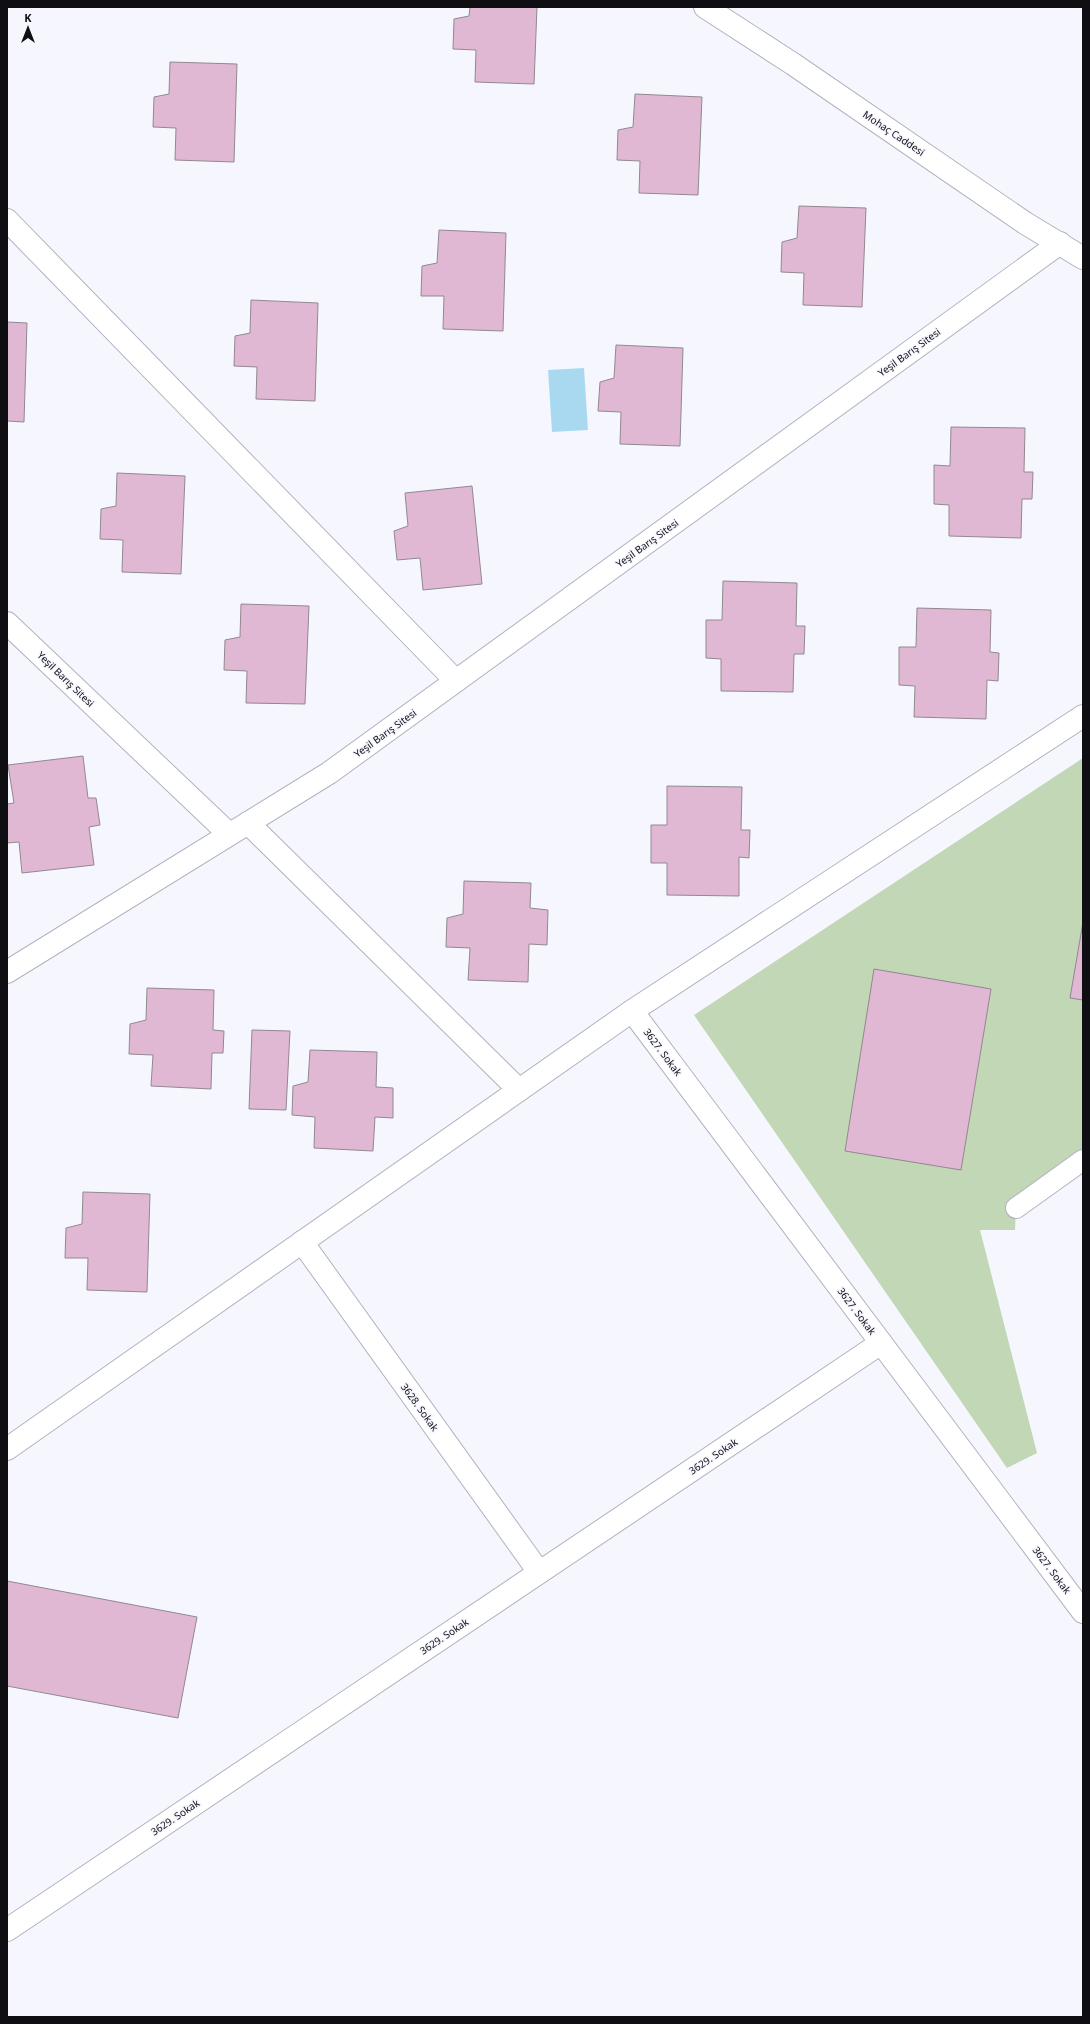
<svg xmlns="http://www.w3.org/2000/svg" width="1090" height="2024" viewBox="0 0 1090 2024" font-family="'Noto Sans',sans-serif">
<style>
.green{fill:#c2d7b5}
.water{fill:#a9d9f1}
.building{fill:#e0b8d4;stroke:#92888f}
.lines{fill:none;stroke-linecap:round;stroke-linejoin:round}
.lane-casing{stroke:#b1b3be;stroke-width:22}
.street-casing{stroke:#b1b3be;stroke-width:24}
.secondary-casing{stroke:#b1b3be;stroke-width:24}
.lane{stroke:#fff;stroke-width:20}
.street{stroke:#fff;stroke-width:22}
.secondary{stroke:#fff;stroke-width:22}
.labels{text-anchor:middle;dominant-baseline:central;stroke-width:3;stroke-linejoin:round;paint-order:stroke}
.street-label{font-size:10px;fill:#0f0f13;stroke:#f6f7fe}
</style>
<rect width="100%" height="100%" fill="#f6f7fe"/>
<polygon class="green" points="1083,758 1083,1160 1016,1208 1015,1230 980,1230 1037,1453 1007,1468 694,1015"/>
<polygon class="water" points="584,368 588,430 552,432 548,370"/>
<g class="building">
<polygon points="470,7 537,7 534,84 475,82 476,50 453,49 454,19 469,16"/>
<polygon points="170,62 237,64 234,162 175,160 176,128 153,127 154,97 169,94"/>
<polygon points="635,94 702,97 698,195 639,193 640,161 617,160 618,130 633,127"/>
<polygon points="799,206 866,208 862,307 803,305 804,273 781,272 782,242 797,238"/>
<polygon points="439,230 506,233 503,331 443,329 444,296 421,296 422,266 437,263"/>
<polygon points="251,300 318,303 315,401 256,399 257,367 234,366 235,336 250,333"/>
<polygon points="7,322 27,323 24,422 7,421"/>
<polygon points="616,345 683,348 680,446 620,444 621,412 598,411 600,382 614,378"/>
<polygon points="951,427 1025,428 1024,472 1033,472 1032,499 1022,499 1021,538 949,536 949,505 934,504 934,465 950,466"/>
<polygon points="117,473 185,476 181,574 122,572 123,540 100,539 101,509 116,506"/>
<polygon points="472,486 482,584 423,590 420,558 397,560 394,531 408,526 405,493"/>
<polygon points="723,581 797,583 796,626 805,626 804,654 794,654 793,692 721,691 721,659 706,658 706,620 722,620"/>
<polygon points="241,604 309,606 305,704 246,703 247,671 224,670 225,640 240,637"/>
<polygon points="917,608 991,610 990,652 999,653 998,681 987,680 986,719 914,717 915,686 899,685 899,647 916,647"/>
<polygon points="83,756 88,798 96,798 100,825 89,827 94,865 22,873 19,842 7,843 7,804 14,803 8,765"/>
<polygon points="667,786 742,787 741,830 750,830 749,858 739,857 739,896 667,895 667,863 651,863 651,825 667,825"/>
<polygon points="464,881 531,883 530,908 548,910 547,945 529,944 528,982 468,980 470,948 446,947 447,918 463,914"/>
<polygon points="1083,922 1083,1000 1070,998"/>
<polygon points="874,969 991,989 961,1170 845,1151"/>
<polygon points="147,988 214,990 213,1030 224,1031 223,1053 212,1053 211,1089 151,1086 153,1055 129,1054 130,1024 146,1020"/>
<polygon points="252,1030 290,1031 286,1110 249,1109"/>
<polygon points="310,1050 377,1052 376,1087 393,1088 393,1118 375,1117 373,1151 314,1148 315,1117 292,1115 293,1086 308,1082"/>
<polygon points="83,1192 150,1194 147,1292 87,1290 88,1258 65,1258 66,1228 82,1224"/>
<polygon points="7,1581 197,1617 178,1718 7,1686"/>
</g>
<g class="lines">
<g class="lane-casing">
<polyline id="lane" points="1016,1208 1083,1160"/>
</g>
<g class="street-casing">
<g id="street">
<polyline points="7,220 456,681"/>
<polyline points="7,623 229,834"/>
<polyline points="248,823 519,1090"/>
<polyline points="7,972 329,773 1060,243"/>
<polyline points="632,1011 1083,1612"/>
<polyline points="302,1242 539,1572"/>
<polyline points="7,1930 881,1343"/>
</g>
</g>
<g class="secondary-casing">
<g id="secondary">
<polyline points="705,7 793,64 1025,223 1083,258"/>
<polyline points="7,1449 632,1011 1083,716"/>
</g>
</g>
<use href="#lane" class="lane"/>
<use href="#street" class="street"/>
<use href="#secondary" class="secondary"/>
</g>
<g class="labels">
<g class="street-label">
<text transform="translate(894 133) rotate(34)">Mohaç Caddesi</text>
<text transform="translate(909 352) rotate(-36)">Yeşil Barış Sitesi</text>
<text transform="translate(647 543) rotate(-36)">Yeşil Barış Sitesi</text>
<text transform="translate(66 679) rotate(44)">Yeşil Barış Sitesi</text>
<text transform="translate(385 733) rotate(-36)">Yeşil Barış Sitesi</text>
<text transform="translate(663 1052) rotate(53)">3627. Sokak</text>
<text transform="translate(857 1311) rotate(53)">3627. Sokak</text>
<text transform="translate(420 1407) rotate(54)">3628. Sokak</text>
<text transform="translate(713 1456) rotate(-34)">3629. Sokak</text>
<text transform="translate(1052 1570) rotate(53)">3627. Sokak</text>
<text transform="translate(444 1636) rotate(-34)">3629. Sokak</text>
<text transform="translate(175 1817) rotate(-34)">3629. Sokak</text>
</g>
</g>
<rect width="1090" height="2024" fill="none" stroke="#0f0f13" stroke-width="16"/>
<g transform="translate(28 28)" stroke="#f6f7fe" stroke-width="3" paint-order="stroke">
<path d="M0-3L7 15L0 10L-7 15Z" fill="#0f0f13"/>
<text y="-6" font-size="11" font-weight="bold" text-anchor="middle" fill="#0f0f13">K</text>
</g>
</svg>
